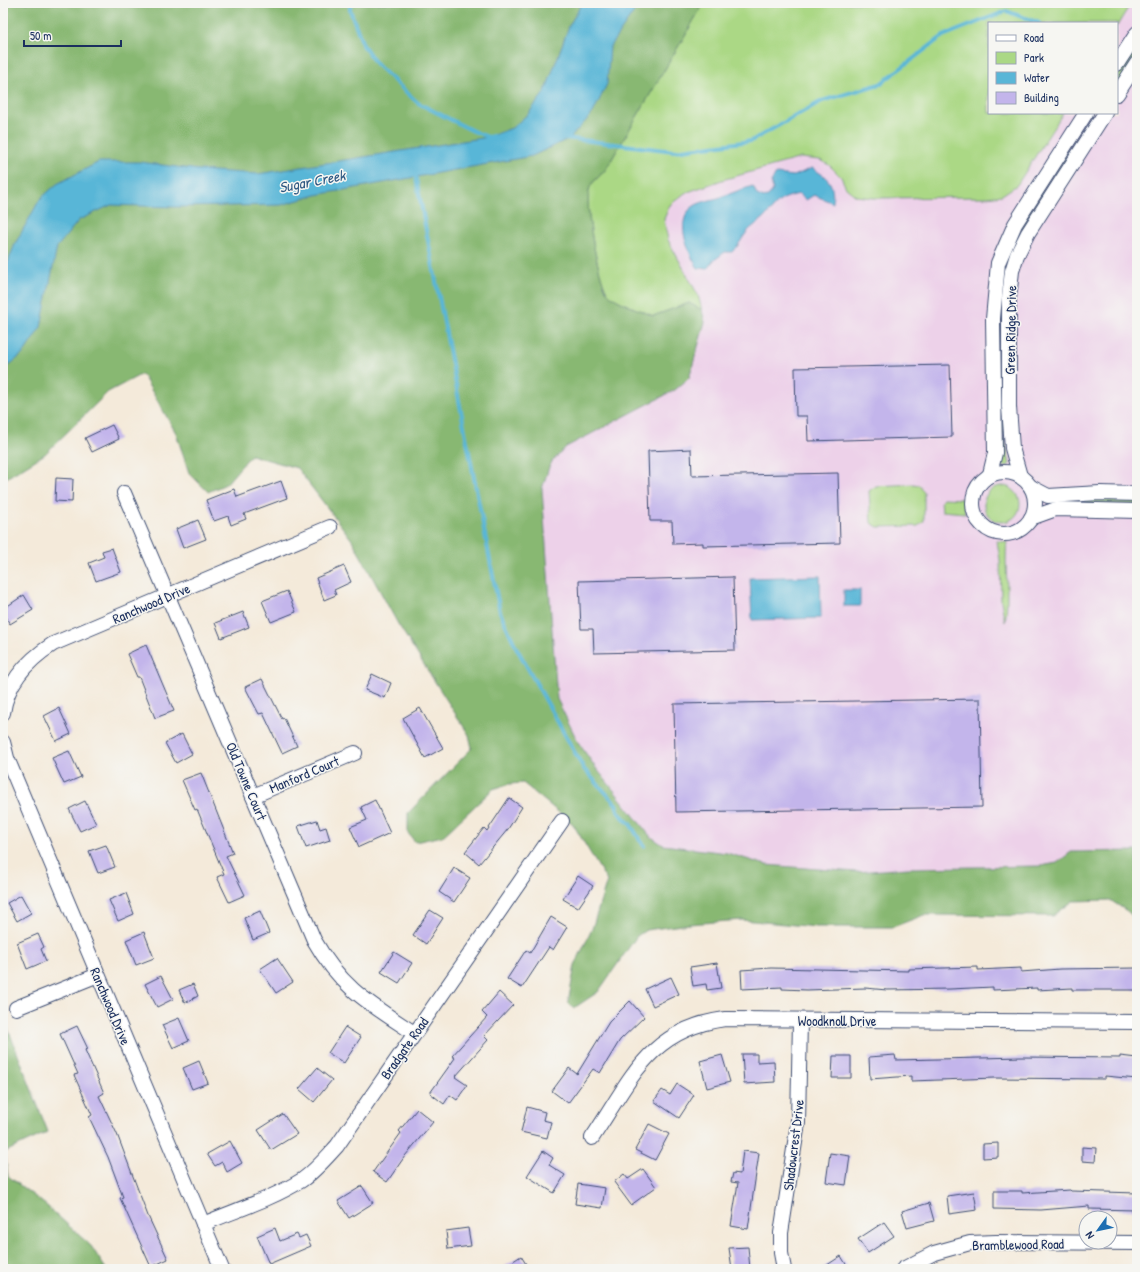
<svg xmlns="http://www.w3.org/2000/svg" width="1140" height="1272" viewBox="0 0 1140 1272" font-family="'Patrick Hand',sans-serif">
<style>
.built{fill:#edd1e9;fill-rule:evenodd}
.green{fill:#abd885;stroke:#638472}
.forest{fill:#88b872;stroke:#527468}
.water{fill:#59b6d7;stroke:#3a729a}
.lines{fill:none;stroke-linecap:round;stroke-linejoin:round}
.stream{stroke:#59b6d7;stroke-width:4}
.building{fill:#c3b5eb}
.minor-casing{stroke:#3c4b71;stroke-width:16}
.minor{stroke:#fff;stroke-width:14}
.labels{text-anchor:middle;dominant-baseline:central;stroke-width:3;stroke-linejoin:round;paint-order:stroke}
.street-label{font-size:14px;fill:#1b2f5e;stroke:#f6f6f2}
.water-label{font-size:15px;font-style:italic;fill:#2e5882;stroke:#f6f6f2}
</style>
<rect width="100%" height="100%" fill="#f6f6f2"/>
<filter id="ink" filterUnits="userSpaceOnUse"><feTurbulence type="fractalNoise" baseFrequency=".025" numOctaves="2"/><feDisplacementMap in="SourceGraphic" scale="8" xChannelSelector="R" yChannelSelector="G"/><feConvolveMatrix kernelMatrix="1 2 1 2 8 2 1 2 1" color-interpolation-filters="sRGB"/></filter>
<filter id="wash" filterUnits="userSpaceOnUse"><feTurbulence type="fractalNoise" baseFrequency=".012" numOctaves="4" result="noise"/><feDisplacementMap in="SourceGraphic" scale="16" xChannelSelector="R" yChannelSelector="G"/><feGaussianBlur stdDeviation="0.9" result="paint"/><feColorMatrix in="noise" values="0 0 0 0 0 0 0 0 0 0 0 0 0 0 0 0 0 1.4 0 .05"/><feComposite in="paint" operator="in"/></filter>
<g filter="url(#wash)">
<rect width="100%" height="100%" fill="#f4eada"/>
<path class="built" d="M704 3H1137V897L649 899 198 265 606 169ZM989 23H1117V113H989Z"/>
<g class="green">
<path d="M704 3H1131L1117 26V23H989V113H1063L1017 185 1002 195 987 197 873 198 856 196 846 188 841 177 829 165 820 160 801 158 722 180 685 193 670 205 664 219 668 240 698 295 702 310 689 303 653 316C643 311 613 301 607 292 598 276 583 204 590 187 593 181 602 174 606 169Z"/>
<polygon points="1137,42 1137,55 1117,86 1117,73"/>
<polygon points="1077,138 1080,141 1007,268 1003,267 1016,231"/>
<polygon points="999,314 1003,315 1004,434 1001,435"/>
<polygon points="1003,439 1005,440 1010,464 1008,466 1000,466 999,464 1001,440"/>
<polygon points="913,484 919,485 924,492 924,521 918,526 878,527 871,523 869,491 876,486"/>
<circle cx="1002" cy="504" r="18"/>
<polygon points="943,498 964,499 965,513 942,511 941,500"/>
<polygon points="1083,498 1137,500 1137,505 1061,503 1061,501"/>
<path d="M997 541 1007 542C1004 568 1010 595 1005 622L1001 601 1000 560Z"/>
</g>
<g class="forest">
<path d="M3 3H704L606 169C602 174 593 181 590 187 583 204 598 276 607 292 613 301 643 311 653 316L689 303 702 310 705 322 689 378 675 390 566 447 550 464 542 489 557 699 578 742 596 768 650 836 663 845 727 853 766 865 857 872 908 868 1041 866 1057 863 1071 852 1137 851V920L1127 911 1110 900 1073 901 1053 916 924 915 893 927H816L742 920 689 924 646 930 637 936 598 992 574 1008 568 1003 575 965 592 929 607 881 573 824 523 783 509 784 493 789 443 836 415 842 408 833V813L472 748 469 735 398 624 352 540 297 468 251 455 226 484 208 492 189 473 176 433 142 374 108 392 45 454 3 480Z"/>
<polygon points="3,1016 48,1132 5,1152 8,1176 47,1206 91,1246 106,1269 3,1269"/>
</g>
<g class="water">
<polygon points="582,3 640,3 610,46 607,84 593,113 570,138 532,156 316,195 281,205 175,207 111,205 79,220 57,247 41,327 23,354 3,370 3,275 15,244 40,199 57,184 99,162 140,162 199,170 258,174 488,137 512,128 528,114 545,92 569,26"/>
<path d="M812 168C830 179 833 182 833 203L814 195 806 200 799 194C777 199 778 203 764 218 758 223 751 227 747 232 741 239 739 246 732 252H725L713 261 707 269 698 268C687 252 674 219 694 206 702 201 712 200 721 197 730 194 744 188 753 186L757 195 764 198 769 195 773 190 771 182 776 174 794 176Z"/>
<polygon points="820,576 821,618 752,620 750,578"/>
<rect x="844" y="590" width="16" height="16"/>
</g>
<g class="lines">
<g class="stream">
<polyline points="350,3 350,10 363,45 376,64 418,103 473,131 488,137 493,136"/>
<polyline points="565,138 674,151 751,141 822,101 880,84 943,36 1006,11 1039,23"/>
<polyline points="415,173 500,612 516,647 584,769 616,804 619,813 630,824 644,846"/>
</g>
</g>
<g id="blocks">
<g class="building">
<polygon points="950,365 952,437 808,441 807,416 796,416 795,368"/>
<polygon points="112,425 119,439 92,452 85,438"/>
<polygon points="691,449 692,476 838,473 840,543 703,546 703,543 673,544 672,521 650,521 648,451"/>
<polygon points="56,478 73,479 72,502 55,501"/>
<polygon points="281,481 287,498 244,514 246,519 231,525 228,516 214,521 206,500 234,489 237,497"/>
<polygon points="198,520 206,539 183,548 176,529"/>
<polygon points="112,548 121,572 96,581 89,563 104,557 102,551"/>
<polygon points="344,566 351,582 334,590 336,595 324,600 316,578"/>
<polygon points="733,577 735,650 594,653 593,629 581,629 579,581"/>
<polygon points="287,591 296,612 271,622 262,601"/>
<polygon points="24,595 33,610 10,624 3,613 3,609"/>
<polygon points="243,612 249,627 221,638 215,623"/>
<polygon points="146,645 174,711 155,718 139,677 137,677 127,654"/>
<polygon points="372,674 391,683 385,698 365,690"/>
<polygon points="262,679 282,719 284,718 297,746 282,753 263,713 259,714 245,687"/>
<polygon points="980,699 982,807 676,812 674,704"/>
<polygon points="59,708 71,734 56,741 44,716"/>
<polygon points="420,708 443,748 425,758 403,718"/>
<polygon points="182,734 192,754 176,763 165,743"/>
<polygon points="69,751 81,777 64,784 52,758"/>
<polygon points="201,773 233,853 226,856 245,895 229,902 217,877 224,874 197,809 195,810 182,780"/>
<polygon points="509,798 522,807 508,829 479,864 465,852 484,828 487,831"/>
<polygon points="375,800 390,833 359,847 350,827 367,820 361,807"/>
<polygon points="85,801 96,824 80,831 69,809"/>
<polygon points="317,820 320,829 326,827 330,840 306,848 298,826"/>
<polygon points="106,845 115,867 98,873 89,851"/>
<polygon points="454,868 470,878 454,902 439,892"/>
<polygon points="578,876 593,886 578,908 563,899"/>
<polygon points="126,893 134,914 118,921 109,900"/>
<polygon points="21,895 31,913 17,921 7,903"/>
<polygon points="430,910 443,918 426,944 413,935"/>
<polygon points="260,911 269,933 253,940 244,918"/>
<polygon points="551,917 567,927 553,950 549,947 522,988 507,979 526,950 530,953"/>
<polygon points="144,932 154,958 136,965 126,940"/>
<polygon points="38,934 44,947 41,949 46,961 27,969 17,943"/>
<polygon points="394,952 412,963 399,983 381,972"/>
<polygon points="277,958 293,982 276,993 260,969"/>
<polygon points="717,963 721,988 707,990 706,984 693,986 690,967"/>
<polygon points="978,967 978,970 1021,968 1021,972 1060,969 1137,968 1137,990 1072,990 1072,988 1037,990 1037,988 993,990 993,987 950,989 887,990 865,988 807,990 782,989 782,987 742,989 741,970 771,968 909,971 909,969"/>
<polygon points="161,976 173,999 157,1007 145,984"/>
<polygon points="671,977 679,994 653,1006 645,989"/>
<polygon points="193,984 198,996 185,1003 179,990"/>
<polygon points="499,992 513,1005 484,1036 488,1040 455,1077 467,1085 457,1100 450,1095 444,1104 430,1093 455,1058 452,1056 487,1017 482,1012"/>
<polygon points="630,1001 644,1017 620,1040 600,1073 593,1069 568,1103 552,1091 569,1068 577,1074 609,1022"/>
<polygon points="179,1018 189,1041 173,1048 162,1025"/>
<polygon points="77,1026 88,1049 85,1050 104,1093 99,1096 117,1134 148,1216 168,1259 151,1267 120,1198 123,1197 108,1157 89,1117 92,1115 74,1075 78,1074 60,1034"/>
<polygon points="345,1027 361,1037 344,1063 328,1053"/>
<polygon points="742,1054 757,1054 757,1062 774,1061 775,1082 744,1084"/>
<polygon points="722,1055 730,1082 707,1088 700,1061"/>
<polygon points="895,1055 896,1060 1022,1057 1120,1058 1120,1056 1137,1058 1137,1079 1105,1076 1105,1079 995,1078 911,1081 911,1076 870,1079 869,1057"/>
<polygon points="833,1056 851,1056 851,1078 832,1078"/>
<polygon points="199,1061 208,1083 192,1089 183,1068"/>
<polygon points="317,1068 332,1080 314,1102 299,1089"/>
<polygon points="677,1084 694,1095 679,1118 654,1101 662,1090 670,1095"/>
<polygon points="527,1107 545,1112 543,1120 551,1122 547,1138 521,1132"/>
<polygon points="417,1109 433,1122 405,1156 387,1182 373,1172 401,1133 399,1131"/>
<polygon points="283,1114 297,1134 271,1150 258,1130"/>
<polygon points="649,1124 669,1134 655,1160 635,1150"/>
<polygon points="230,1141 242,1163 227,1172 222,1162 215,1166 207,1154"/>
<polygon points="998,1143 998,1157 983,1158 983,1144"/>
<polygon points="1082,1147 1096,1148 1095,1162 1082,1161"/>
<polygon points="543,1151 553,1158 549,1165 565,1175 554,1193 527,1176"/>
<polygon points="743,1151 759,1153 748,1229 731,1226 738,1183 731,1182 733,1173 740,1174"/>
<polygon points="830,1153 850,1156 846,1185 826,1182"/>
<polygon points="643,1169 656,1187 631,1205 614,1182 624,1174 628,1179"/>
<polygon points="578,1184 605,1188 602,1208 575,1204"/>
<polygon points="362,1186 373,1203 349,1218 338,1201"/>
<polygon points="1070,1190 1071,1191 1137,1193 1137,1210 1089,1209 1089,1206 1041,1210 994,1209 994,1191 1022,1191 1022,1193"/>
<polygon points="974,1192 977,1210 949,1214 947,1196"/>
<polygon points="929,1203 934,1221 907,1228 902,1211"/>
<polygon points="884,1222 894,1236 868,1253 858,1239"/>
<polygon points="275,1228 280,1241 297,1234 299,1238 306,1235 311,1246 269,1264 257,1236"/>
<polygon points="468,1228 471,1246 448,1249 446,1231"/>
<polygon points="748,1247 750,1269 732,1269 729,1248"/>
<polygon points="521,1256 529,1269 501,1269"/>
<polygon points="841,1256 849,1269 821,1269"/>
</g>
</g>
</g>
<g filter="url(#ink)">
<use href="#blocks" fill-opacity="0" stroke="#3c4b71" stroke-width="1"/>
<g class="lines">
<g class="minor-casing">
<g id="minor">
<polyline points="1117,64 1137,33"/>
<polyline points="1117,94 1137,63"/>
<circle cx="1004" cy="503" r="31"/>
<polyline points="990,474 995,453 993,319 998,263 1015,224 1086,113"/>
<polyline points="1020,476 1012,448 1009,407 1009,298 1012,271 1017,255 1028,233 1105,113"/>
<polyline points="1031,487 1048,496 1100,493 1137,494"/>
<path d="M124 493 314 940C341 988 370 1004 414 1033"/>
<polyline points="1031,518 1056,509 1137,511"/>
<path d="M3 713C7 682 28 660 53 644L330 527"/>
<polyline points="3,742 7,758 222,1269"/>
<polyline points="253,796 355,753"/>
<polyline points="16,1008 98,975"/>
<path d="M592 1138C631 1080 649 1029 725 1019L1137 1022"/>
<path d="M203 1224C236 1210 272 1199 302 1180 315 1171 326 1158 337 1146L562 821"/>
<polyline points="784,1269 781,1253 781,1233 798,1123 800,1020"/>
<polyline points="903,1269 934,1253 970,1243 996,1242 1137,1243"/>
</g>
</g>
<use href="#minor" class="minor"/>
</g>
</g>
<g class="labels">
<g class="street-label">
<text transform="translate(1010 330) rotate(-89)">Green Ridge Drive</text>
<text transform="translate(151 603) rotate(-23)">Ranchwood Drive</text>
<text transform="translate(304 774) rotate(-23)">Manford Court</text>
<text transform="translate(247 781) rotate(67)">Old Towne Court</text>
<text transform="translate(111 1006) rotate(67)">Ranchwood Drive</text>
<text x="837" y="1020">Woodknoll Drive</text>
<text transform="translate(404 1048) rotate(-55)">Bradgate Road</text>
<text transform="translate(793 1145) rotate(-83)">Shadowcrest Drive</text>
<text transform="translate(1018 1244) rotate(-1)">Bramblewood Road</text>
</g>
<g class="water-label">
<text transform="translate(312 181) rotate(-11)">Sugar Creek</text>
</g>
</g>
<rect width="1140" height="1272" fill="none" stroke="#f6f6f2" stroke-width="16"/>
<rect x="988" y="22" width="130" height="92" fill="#f6f6f2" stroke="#9ea6b7"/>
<rect x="996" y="35" width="20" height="6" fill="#ffffff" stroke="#9ea6b7"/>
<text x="1024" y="42" font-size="12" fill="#1b2f5e">Road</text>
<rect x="996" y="52" width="20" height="12" fill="#abd885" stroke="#9ea6b7"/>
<text x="1024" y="62" font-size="12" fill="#1b2f5e">Park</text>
<rect x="996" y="72" width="20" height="12" fill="#59b6d7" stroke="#9ea6b7"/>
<text x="1024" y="82" font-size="12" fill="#1b2f5e">Water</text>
<rect x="996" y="92" width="20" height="12" fill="#c3b5eb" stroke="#9ea6b7"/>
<text x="1024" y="102" font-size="12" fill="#1b2f5e">Building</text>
<g transform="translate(1098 1230) rotate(237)"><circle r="19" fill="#f6f6f2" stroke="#9ea6b7"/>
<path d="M0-3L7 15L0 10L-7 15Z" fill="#1f6fb2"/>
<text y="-6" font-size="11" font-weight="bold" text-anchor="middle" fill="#1b2f5e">N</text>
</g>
<path d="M24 40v6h97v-6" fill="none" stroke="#1b2f5e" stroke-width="2"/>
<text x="30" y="40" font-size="12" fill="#1b2f5e" stroke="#f6f6f2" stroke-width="3" paint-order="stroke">50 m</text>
</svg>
